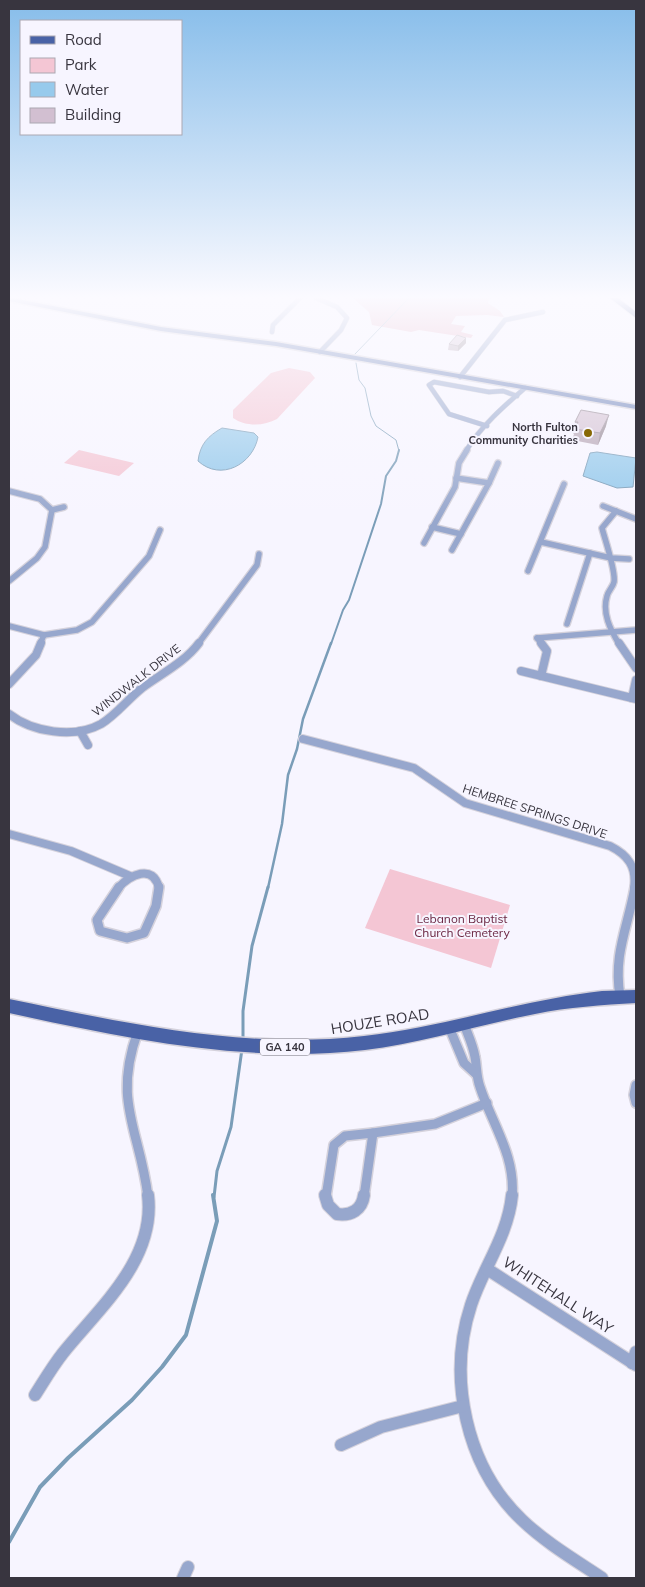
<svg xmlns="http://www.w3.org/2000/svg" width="645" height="1587" viewBox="0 0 645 1587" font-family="Mulish,sans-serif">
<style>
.green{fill:#f4c6d4}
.forest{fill:#e5acbe}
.water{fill:#97caec;stroke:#7a9db8}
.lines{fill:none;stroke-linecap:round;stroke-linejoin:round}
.stream-far4{stroke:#7a9db8;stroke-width:1}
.stream-far3{stroke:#7a9db8;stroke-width:2}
.stream-far2{stroke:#7a9db8;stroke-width:2.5}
.stream-far1{stroke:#7a9db8;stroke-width:3}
.stream{stroke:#7a9db8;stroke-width:4}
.street-far4-casing{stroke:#d5d2dc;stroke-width:5.5}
.street-far3-casing{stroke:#d5d2dc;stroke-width:8}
.street-far2-casing{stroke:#d5d2dc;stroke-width:10}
.street-far1-casing{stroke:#d5d2dc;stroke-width:12}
.street-casing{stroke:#d5d2dc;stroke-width:14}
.secondary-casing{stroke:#d5d2dc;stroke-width:3}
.primary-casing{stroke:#d5d2dc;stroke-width:3}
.highway-casing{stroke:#d5d2dc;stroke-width:2}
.street-far4{stroke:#97a7cd;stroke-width:4.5}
.street-far3{stroke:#97a7cd;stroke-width:5.5}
.street-far2{stroke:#97a7cd;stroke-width:8}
.street-far1{stroke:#97a7cd;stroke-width:9}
.street{stroke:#97a7cd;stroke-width:12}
.secondary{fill:#697fb7;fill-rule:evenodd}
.primary{fill:#4962a6;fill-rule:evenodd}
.highway{fill:#2f4896;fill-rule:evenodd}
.wall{fill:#b5a4b4}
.shaded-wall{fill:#938692}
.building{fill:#d2bfd1;stroke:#938692}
.poi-dot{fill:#876905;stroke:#f7f5ff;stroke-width:2}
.labels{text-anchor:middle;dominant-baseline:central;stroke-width:4;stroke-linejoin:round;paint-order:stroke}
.far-poi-label{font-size:11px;font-weight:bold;fill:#38353f;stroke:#f7f5ff;text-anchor:end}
.shield{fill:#f7f5ff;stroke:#716f79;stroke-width:1}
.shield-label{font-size:11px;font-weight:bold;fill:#38353f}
.street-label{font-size:12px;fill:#38353f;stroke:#f7f5ff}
.park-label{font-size:12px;fill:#6b2743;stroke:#f7f5ff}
.near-street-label{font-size:15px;fill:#38353f;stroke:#f7f5ff}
</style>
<rect width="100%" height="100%" fill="#f7f5ff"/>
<g class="green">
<path d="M289 368 310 372 315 378 277 419C264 426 246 427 233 418V410L271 373Z"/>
<polygon points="79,450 134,463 119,476 64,463"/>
<polygon points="390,869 510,905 491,968 365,928"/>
</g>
<polygon class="forest" points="353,298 489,298 488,303 500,311 504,317 487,315 456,316 451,324 465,326 461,332 473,335 471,338 419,330 411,332 372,325 369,312"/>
<g class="water">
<path d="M222 428 254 433 258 437C253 464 221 482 198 461 200 444 208 436 222 428Z"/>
<polygon points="597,452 636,458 633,487 617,488 583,476 590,453"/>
</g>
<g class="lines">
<g class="stream-far4">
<polyline points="355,354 409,298"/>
<polyline points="356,363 359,380 365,388 371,416 376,426 396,440 399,451"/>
</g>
<polyline class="stream-far3" points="331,644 343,610 349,600 381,504 386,476 396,461 399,450"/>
<polyline class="stream-far2" points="268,888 282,824 288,775 297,749 303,719 331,643"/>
<g class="stream-far1">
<polyline points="243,1041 243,1011 252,946 268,887"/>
<polyline points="214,1197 217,1171 231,1127 242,1049"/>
</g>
<polyline class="stream" points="9,1542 40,1487 68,1458 132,1400 162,1367 186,1335 217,1221 213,1195"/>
<g class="street-far4-casing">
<g id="street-far4">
<polyline points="316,298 337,307 347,318 341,330 320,352"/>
<polyline points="272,332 273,325 300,298"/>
<polyline points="460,377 505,320 543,312"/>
<polyline points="487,426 449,414 429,385 434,382 489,392 503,391 517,396"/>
<path d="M466 451C480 427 504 406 525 388"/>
</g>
</g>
<g class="street-far3-casing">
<g id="street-far3">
<polyline points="456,478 489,483 498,463"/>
<polyline points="9,491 40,499 52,510 45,547 37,558 9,581"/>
<polyline points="603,506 636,519"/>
<polyline points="52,510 64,507"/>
<path d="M616 511 602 528C605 540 616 571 614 582 613 587 608 591 607 596 602 613 610 629 619 644"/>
<polyline points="432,527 461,534"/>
<polyline points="541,542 611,558 629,559"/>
<polyline points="424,543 455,487 459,463 467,450"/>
<polyline points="452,550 489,483"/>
<polyline points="528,571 564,484"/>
<polyline points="567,624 590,553"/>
<polyline points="9,626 44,635 77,630 92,622 149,556 160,530"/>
<polyline points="537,638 636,630"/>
<polyline points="537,638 542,644"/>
<polyline points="40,644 44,635"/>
<polyline points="198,644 257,565 259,554"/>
</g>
</g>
<g class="street-far2-casing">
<g id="street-far2">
<polyline points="541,643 547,651 541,676"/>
<polyline points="619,643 636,668"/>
<polyline points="521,671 636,699"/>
<polyline points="9,684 36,655 41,643"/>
<polyline points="632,698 636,680"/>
<path d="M9 714C32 732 74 739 101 724 116 715 128 699 142 688 161 674 185 662 199 643"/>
<polyline points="80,731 88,745"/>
<path d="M303 739 414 768 465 803 610 846C628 855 637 867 634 888"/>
<polyline points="9,834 71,851 130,876"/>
<path d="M118 888C130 875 153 863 159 888"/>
</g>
</g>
<g class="street-far1-casing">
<g id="street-far1">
<polyline points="119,887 97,920 100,931 127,938 144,933 156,906 159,887"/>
<path d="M620 996C613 954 628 927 635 887"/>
<path d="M464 1024C468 1035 473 1045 475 1057 477 1067 476 1076 480 1087 492 1124 516 1156 512 1197"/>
<polyline points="449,1027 464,1063 476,1074"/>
<path d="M138 1031C112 1102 140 1130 148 1197"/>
<polyline points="636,1085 634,1095 636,1103"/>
<polyline points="373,1133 435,1124 487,1103"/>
<polyline points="326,1197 334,1145 345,1136 373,1133 364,1197"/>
</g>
</g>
<g class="street-casing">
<g id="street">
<path d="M325 1195 328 1205 337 1214C351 1216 362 1210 364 1195"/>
<path d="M512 1195C508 1236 483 1268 471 1305 447 1378 466 1467 522 1520 546 1543 575 1560 602 1578"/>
<polyline points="487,1269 636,1365"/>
<polyline points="632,1363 636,1352"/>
<path d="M35 1395C44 1381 52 1367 63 1353 99 1308 156 1260 148 1195"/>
<polyline points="341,1445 381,1427 463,1406"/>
<polyline points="183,1578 188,1567"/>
</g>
</g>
<g class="secondary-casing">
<polygon id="secondary" points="12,298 161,327 276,342 636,405 636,409 276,346 161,331 9,301 9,299"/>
</g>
<g class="primary-casing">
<path id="primary" d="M602 991 636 990V1003C602 1005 569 1007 535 1014 478 1025 422 1043 365 1050 245 1064 125 1038 9 1013V999C126 1023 244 1050 364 1036 445 1027 521 1000 602 991Z"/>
</g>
<g class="highway-casing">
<polygon id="highway" points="610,298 618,298 636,312 636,318"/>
</g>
<use href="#street-far4" class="street-far4"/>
<use href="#street-far3" class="street-far3"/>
<use href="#street-far2" class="street-far2"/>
<use href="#street-far1" class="street-far1"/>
<use href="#street" class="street"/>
<use href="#secondary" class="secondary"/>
<use href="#primary" class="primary"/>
<use href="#highway" class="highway"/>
</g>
<g class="wall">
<polygon points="466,343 458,351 448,350 449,344"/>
<polygon points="575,422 606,426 598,445 572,440 574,434 573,433"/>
</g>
<g class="shaded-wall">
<polygon points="466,338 466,343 458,351 458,346"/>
<polygon points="609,415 606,426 598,445 600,433"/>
</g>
<g class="building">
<polygon points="457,335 466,338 458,346 449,344"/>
<polygon points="581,410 609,415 600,433 575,429 578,422 575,422"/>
</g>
<linearGradient id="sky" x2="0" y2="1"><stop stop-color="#87bdea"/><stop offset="0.57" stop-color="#fbfaff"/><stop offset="1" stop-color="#fbfaff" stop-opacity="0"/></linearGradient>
<rect width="645" height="521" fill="url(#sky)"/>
<circle class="poi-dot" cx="588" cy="433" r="5"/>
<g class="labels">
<g class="far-poi-label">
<text x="578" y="427">North Fulton<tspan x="578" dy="13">Community Charities</tspan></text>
</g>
<rect class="shield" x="260" y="1038.5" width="50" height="17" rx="4"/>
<g class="shield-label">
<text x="285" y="1047">GA 140</text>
</g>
<g class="street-label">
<text transform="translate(136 680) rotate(-38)">WINDWALK DRIVE</text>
<text transform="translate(535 811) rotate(18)">HEMBREE SPRINGS DRIVE</text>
</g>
<g class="park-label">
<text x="462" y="918">Lebanon Baptist<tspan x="462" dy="14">Church Cemetery</tspan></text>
</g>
<g class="near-street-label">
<text transform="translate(380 1021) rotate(-9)">HOUZE ROAD</text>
<text transform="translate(558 1295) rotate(33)">WHITEHALL WAY</text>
</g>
</g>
<rect width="645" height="1587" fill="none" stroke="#38353f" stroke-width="20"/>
<rect x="20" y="20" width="162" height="115" fill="#f7f5ff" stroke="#aba8b2"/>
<rect x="30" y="36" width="25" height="8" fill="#4962a6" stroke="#aba8b2"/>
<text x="65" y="45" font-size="15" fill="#38353f">Road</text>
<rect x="30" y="58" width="25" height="15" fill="#f4c6d4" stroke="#aba8b2"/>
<text x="65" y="70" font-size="15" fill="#38353f">Park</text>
<rect x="30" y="82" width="25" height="15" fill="#97caec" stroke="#aba8b2"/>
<text x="65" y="95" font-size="15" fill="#38353f">Water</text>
<rect x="30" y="108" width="25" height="15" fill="#d2bfd1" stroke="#aba8b2"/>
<text x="65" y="120" font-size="15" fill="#38353f">Building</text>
</svg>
